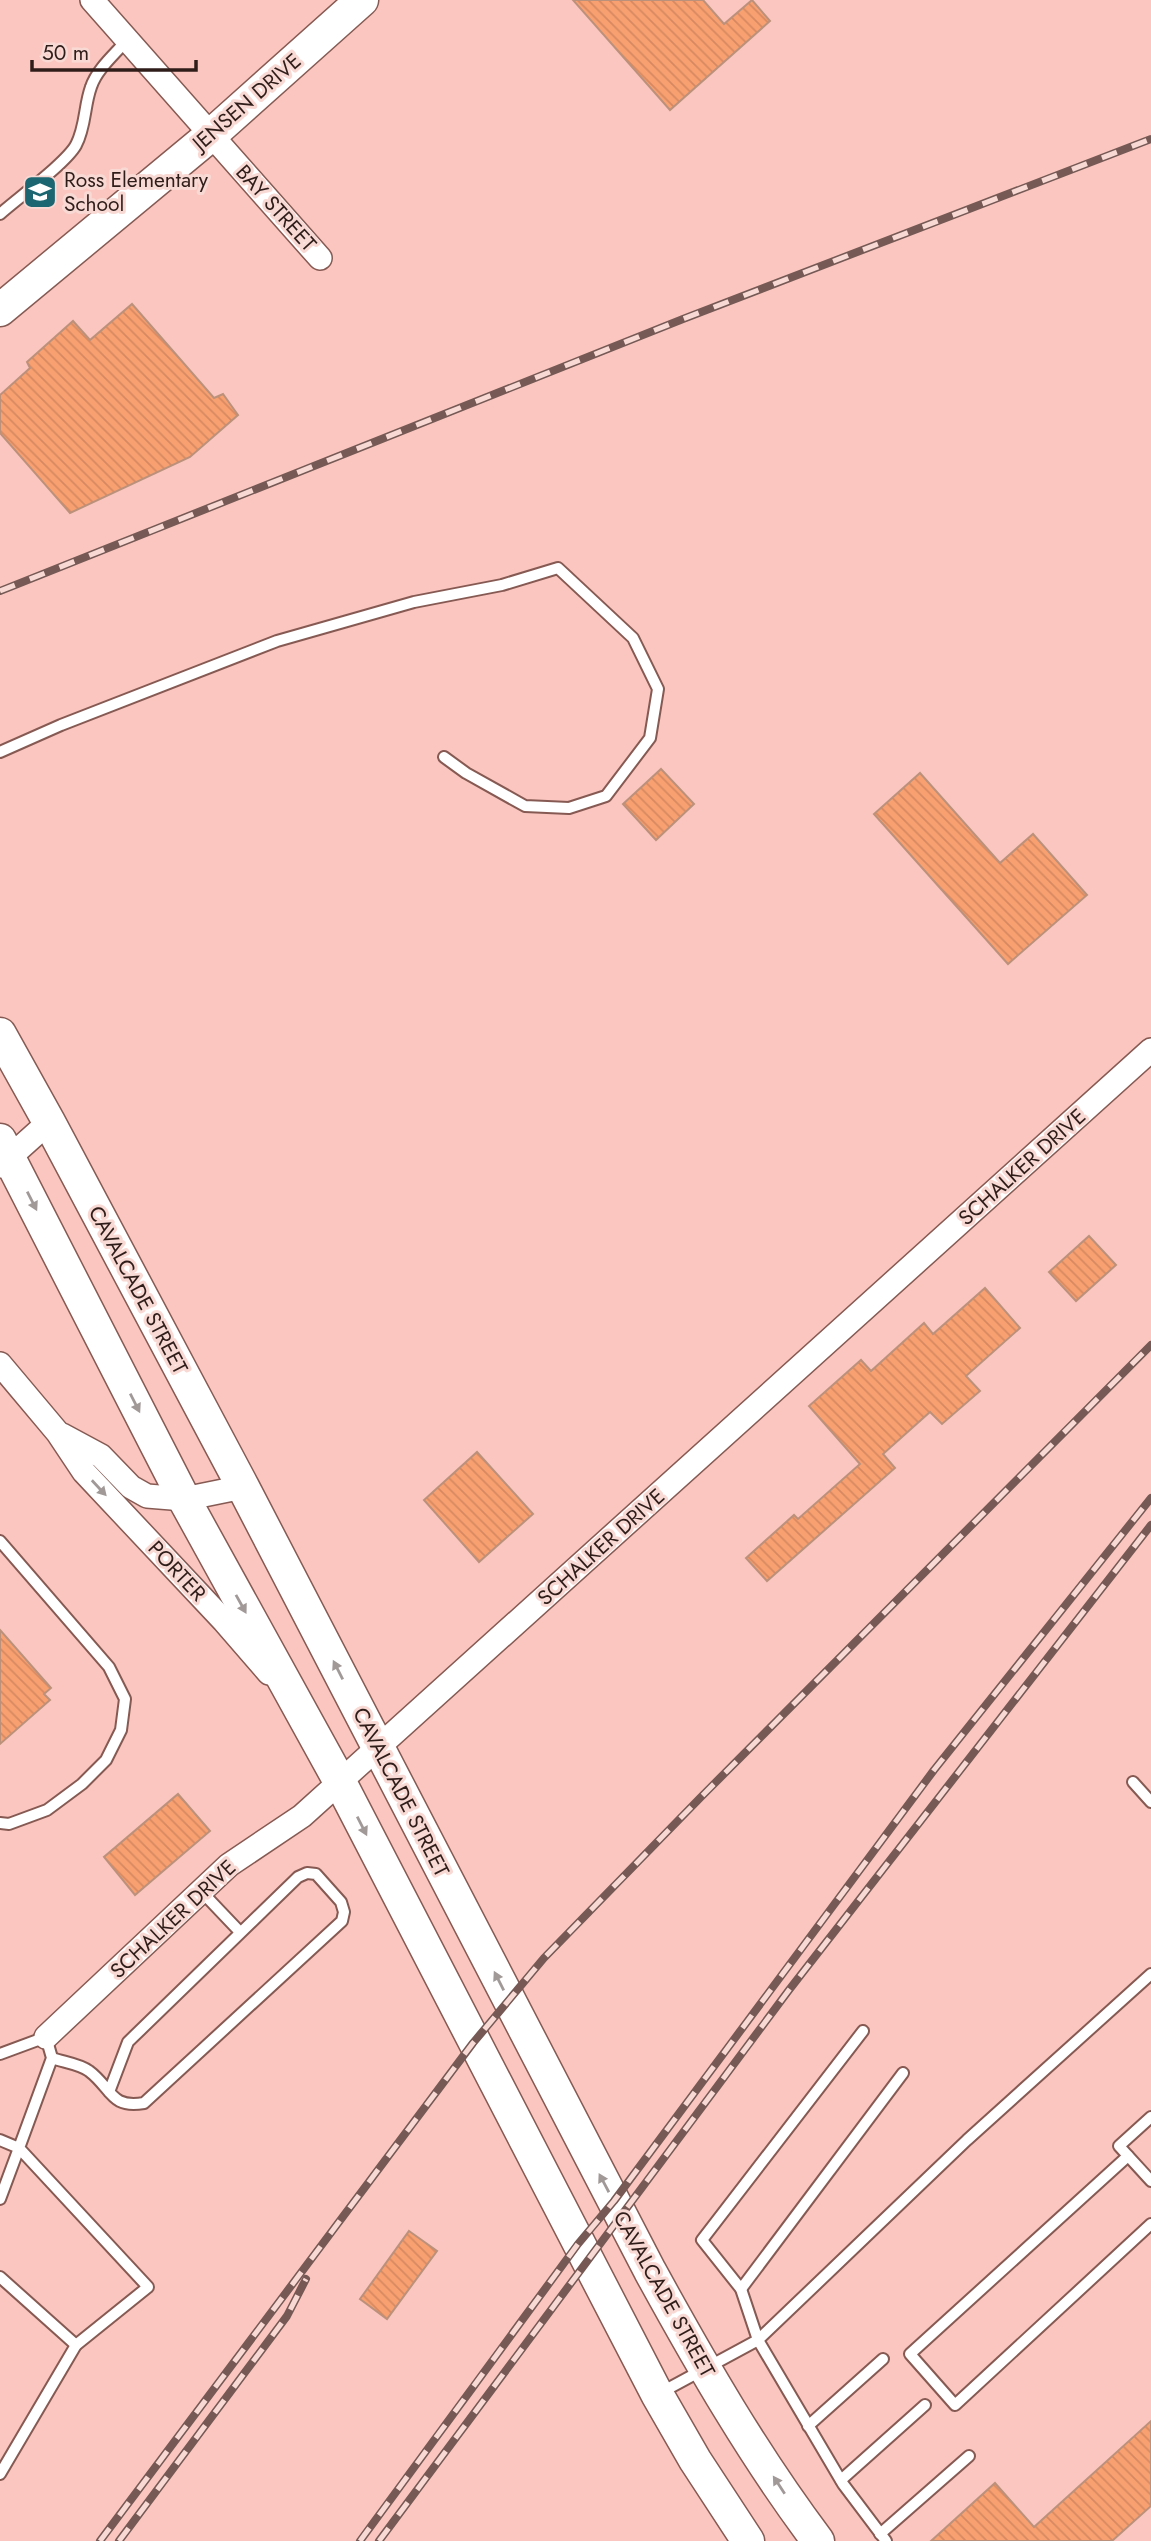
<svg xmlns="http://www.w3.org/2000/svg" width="1151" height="2541" viewBox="0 0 1151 2541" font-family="Jost,sans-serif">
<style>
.building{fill:url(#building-back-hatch);stroke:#bc917b;stroke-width:2}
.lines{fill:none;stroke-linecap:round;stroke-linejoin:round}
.lane-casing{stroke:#865a53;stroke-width:14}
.street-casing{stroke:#865a53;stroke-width:26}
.secondary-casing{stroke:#865a53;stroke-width:35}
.lane{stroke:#fff;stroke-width:10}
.street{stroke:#fff;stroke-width:23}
.secondary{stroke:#fff;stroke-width:32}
.rail-casing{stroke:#765854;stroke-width:8}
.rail{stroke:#f9d9d4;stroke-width:5;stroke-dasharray:16;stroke-linecap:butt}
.oneway{fill:#a19998}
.labels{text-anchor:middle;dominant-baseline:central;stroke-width:6;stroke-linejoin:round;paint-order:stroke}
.street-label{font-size:21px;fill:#2f1d1a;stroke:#f9d9d4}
.poi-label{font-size:21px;fill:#2f1d1a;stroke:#f9d9d4;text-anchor:start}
</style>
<defs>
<pattern id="building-back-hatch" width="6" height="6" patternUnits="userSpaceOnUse" patternTransform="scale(1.75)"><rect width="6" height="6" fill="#f9a071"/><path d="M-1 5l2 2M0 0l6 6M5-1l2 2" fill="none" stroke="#d68961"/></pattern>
</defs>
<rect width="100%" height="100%" fill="#fac6bf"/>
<g class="building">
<polygon points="573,0 703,0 724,24 752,0 770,21 670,110"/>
<polygon points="132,304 214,398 223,394 238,415 190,457 70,513 0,433 0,395 30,368 27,362 73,321 90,340"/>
<polygon points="661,769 694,804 656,840 623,804"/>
<polygon points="920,773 1000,863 1033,834 1087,895 1008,964 874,814"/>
<polygon points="1089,1236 1116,1265 1076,1301 1049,1272"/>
<polygon points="985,1288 1020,1328 966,1376 980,1391 942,1424 930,1412 883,1454 895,1468 767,1581 746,1558 794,1515 798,1519 860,1464 809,1406 861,1360 871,1371 924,1323 933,1334"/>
<polygon points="477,1452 533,1514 479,1562 424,1500"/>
<polygon points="0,1630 51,1688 44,1694 50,1700 0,1744"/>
<polygon points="178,1794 210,1831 135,1895 104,1857"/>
<polygon points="409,2231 437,2251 387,2319 360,2299"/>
<polygon points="1151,2421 1151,2506 1112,2541 931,2541 995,2483 1034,2527"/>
</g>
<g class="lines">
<g class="lane-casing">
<g id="lane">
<path d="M0 214C18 198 66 163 76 145 86 126 84 106 91 87 97 69 115 54 127 40"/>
<polyline points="0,752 61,725 277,641 414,602 502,585 558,568 633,638 658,689 650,738 606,796 569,808 525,806 466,773 444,757"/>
<polyline points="0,1541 109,1667 125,1699 121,1730 106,1760 82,1784 47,1810 9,1824 0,1823"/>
<polyline points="1133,1782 1151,1802"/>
<polyline points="201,1891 240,1932"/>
<polyline points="863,2031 702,2240 741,2289 758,2340 843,2484 886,2541"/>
<polyline points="0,2054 46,2037 52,2058 19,2148 148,2287 76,2345 0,2474"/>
<path d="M52 2058C63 2062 80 2064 89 2071 112 2088 110 2109 144 2103L342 1921 344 1912 341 1902 316 1874 307 1873 298 1877 128 2042 109 2092"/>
<polyline points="1151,2117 1119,2146 1151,2181"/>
<polyline points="0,2140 19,2148 0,2199"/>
<polyline points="1128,2156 910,2354 955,2405 1151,2224"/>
<polyline points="0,2277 76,2345"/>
<polyline points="741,2289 903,2073"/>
<polyline points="660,2393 758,2340 967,2140 1151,1974"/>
<polyline points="808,2426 883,2359"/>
<polyline points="841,2480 925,2405"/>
<polyline points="880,2534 969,2456"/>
</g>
</g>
<g class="street-casing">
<g id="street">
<polyline points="92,0 320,258"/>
<polyline points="0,1166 49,1122"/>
<polyline points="0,1364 58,1433 84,1472 224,1621 269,1673"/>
<polyline points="62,1435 101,1456 131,1487 147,1496 184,1499 243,1487"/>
<polyline points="46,2037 229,1865 302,1816 1151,1050"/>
</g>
</g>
<g class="secondary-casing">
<g id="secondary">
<polyline points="0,310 211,135 362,0"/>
<path d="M0 1034 49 1122 243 1487 650 2271C701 2364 754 2456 818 2541"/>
<polyline points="0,1140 184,1499 340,1782 657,2394 695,2460 748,2541"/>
</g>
</g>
<use href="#lane" class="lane"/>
<use href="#street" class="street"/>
<use href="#secondary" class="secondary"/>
<g class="rail-casing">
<g id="rail">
<polyline points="0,591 683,319 1151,139"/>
<polyline points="100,2541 473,2043 544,1958 701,1797 1151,1345"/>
<polyline points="119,2541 287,2316 306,2279"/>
<polyline points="360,2541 578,2244 614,2201 934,1770 1151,1498"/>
<polyline points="379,2541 789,1990 1151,1525"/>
</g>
</g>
<use href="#rail" class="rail"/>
</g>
<defs><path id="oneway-solid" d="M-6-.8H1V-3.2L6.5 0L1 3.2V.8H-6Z" transform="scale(1.75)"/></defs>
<g class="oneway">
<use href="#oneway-solid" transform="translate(32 1201) rotate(63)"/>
<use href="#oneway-solid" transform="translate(135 1403) rotate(63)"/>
<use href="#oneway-solid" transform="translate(99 1488) rotate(47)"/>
<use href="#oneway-solid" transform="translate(241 1604) rotate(61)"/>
<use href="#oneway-solid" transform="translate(338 1670) rotate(-117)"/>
<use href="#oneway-solid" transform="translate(362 1826) rotate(63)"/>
<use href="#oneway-solid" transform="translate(499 1981) rotate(-117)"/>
<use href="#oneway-solid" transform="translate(604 2183) rotate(-118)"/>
<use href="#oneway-solid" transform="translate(779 2485) rotate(-123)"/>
</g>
<defs>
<g id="school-square" transform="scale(1.75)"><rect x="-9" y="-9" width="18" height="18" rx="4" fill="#1b6671" stroke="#f9d9d4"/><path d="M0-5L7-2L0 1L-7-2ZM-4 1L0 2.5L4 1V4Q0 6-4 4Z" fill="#fff"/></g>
</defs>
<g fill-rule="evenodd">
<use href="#school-square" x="40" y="192"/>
</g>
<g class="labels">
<g class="street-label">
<text transform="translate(247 102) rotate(-41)">JENSEN DRIVE</text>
<text transform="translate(276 208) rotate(48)">BAY STREET</text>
<text transform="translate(1022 1167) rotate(-42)">SCHALKER DRIVE</text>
<text transform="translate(138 1290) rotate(62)">CAVALCADE STREET</text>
<text transform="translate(601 1547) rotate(-42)">SCHALKER DRIVE</text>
<text transform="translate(177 1571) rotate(47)">PORTER</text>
<text transform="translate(401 1792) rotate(63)">CAVALCADE STREET</text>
<text transform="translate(173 1919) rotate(-43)">SCHALKER DRIVE</text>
<text transform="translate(664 2294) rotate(61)">CAVALCADE STREET</text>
</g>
<g class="poi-label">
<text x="64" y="180">Ross Elementary<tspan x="64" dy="24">School</tspan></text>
</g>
</g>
<path d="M32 60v10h164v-10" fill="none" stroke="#2f1d1a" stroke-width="3.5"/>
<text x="42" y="60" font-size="21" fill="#2f1d1a" stroke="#f9d9d4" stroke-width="5" paint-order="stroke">50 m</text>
</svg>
